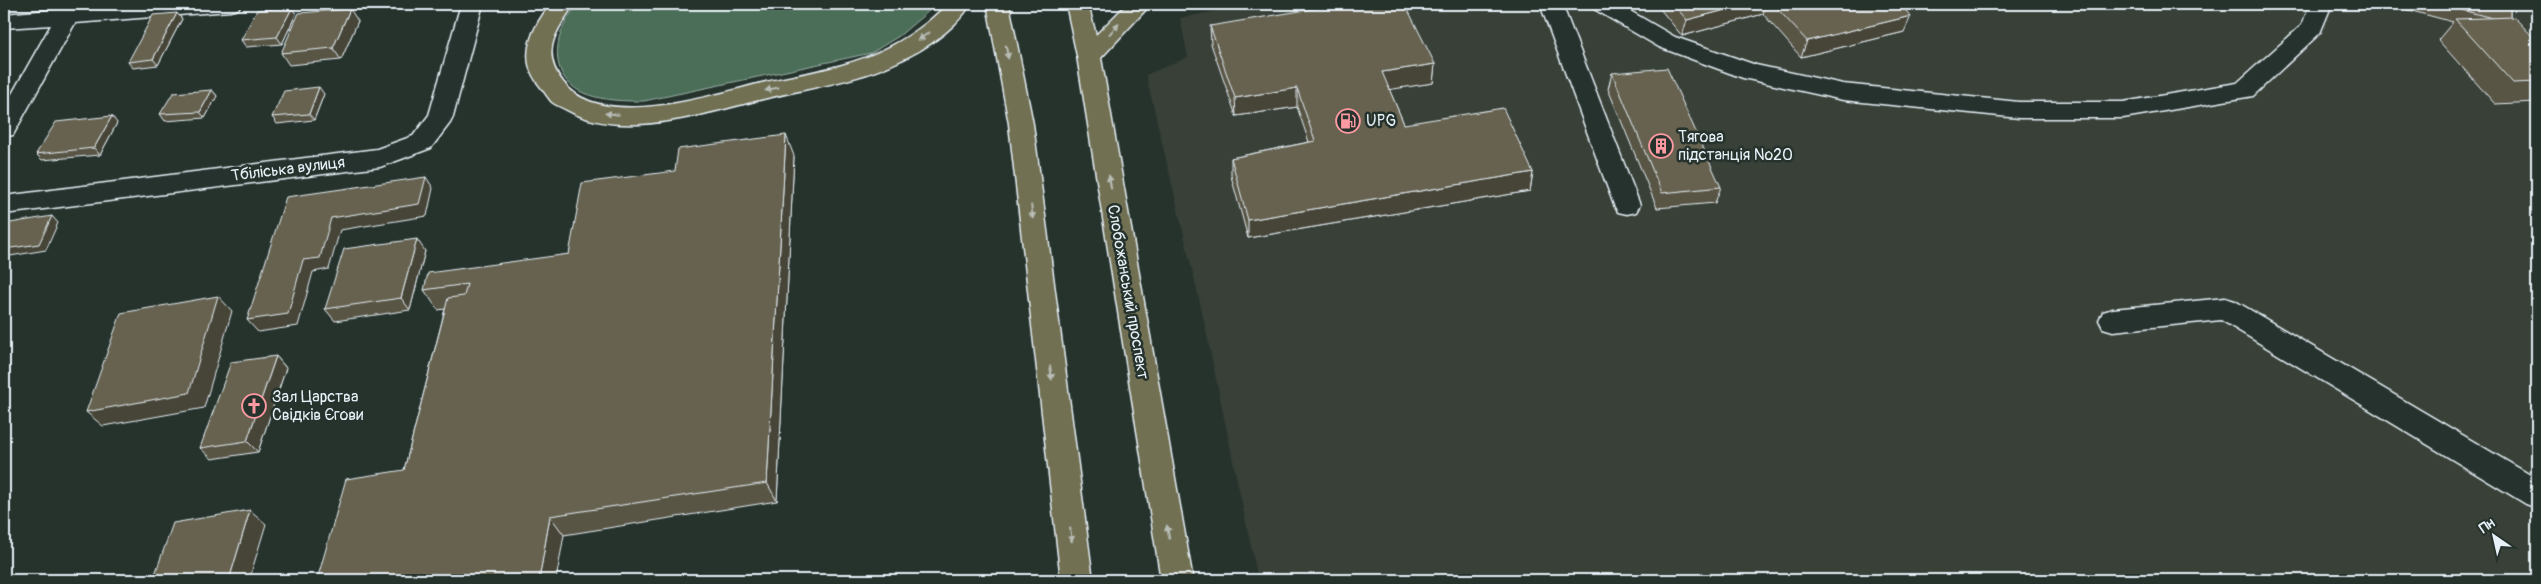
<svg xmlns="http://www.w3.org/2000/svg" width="2541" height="584" viewBox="0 0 2541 584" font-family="Pangolin,sans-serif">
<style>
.built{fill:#394137}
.green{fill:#4c6e59;stroke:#9ab0a8}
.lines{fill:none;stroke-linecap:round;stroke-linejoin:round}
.minor-casing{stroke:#e8f1f8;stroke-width:3}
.major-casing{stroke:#e8f1f8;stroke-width:3}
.minor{fill:#26332d;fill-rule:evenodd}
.major{fill:#716f52;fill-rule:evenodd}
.wall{fill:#585444;stroke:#e8f1f8}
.shaded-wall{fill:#474537;stroke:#e8f1f8}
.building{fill:#66624f;stroke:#e8f1f8}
.oneway{fill:#b8bdb6}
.labels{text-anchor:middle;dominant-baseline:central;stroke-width:5;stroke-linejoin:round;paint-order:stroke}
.poi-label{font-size:16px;fill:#e8f1f8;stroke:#26332d;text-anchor:start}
.street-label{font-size:16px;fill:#e8f1f8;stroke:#26332d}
</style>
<rect width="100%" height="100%" fill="#26332d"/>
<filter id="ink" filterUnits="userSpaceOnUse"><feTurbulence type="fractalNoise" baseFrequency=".02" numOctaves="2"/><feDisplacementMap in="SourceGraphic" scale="10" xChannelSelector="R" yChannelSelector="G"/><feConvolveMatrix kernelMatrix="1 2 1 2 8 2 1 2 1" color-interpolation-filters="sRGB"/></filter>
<g filter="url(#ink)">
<polygon class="built" points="1255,4 2537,4 2537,580 1258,580 1201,307 1146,75 1188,57 1180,18"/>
<path class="green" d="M579 4H937L899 36 871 53 644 101C624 101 605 101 586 94 545 78 553 30 579 4Z"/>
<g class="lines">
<g class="minor-casing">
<g id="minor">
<polygon points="63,4 85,4 83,8 137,4 241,4 238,9 230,11 75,23 13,135 4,137 4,108 51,25 4,28 4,14 60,9"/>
<polygon points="461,4 483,4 453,117 450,123 431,148 380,167 4,214 4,196 377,149 413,136 429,115"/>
<polygon points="1540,4 1562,4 1640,205 1636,212 1627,214 1618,212 1614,205"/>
<polygon points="1591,4 1618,4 1675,37 1756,65 1843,84 2019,102 2123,102 2237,83 2302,25 2310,4 2332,4 2320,33 2253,96 2123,118 2019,118 1843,100 1743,78 1659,47 1594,9"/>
<polygon points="2225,298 2235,301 2537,479 2537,508 2526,504 2221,320 2113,331 2103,328 2099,320 2103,312 2113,309"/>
</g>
</g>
<g class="major-casing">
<g id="major">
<path d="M551 4H574C557 31 539 51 563 82 601 133 714 94 766 82 805 73 846 68 883 50 907 39 929 23 947 4H971C949 38 907 60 870 73 836 84 801 90 767 98 708 112 624 142 567 110 562 107 555 105 551 101 546 95 542 88 537 82 518 56 533 26 551 4Z"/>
<polygon points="987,4 1009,4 1033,124 1093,580 1061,580 1009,124"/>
<polygon points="1066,4 1088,4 1096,35 1127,4 1151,4 1101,58 1193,580 1161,580 1077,56"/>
</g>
</g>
<use href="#minor" class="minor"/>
<use href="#major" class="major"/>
</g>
<g class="wall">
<polygon points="1656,4 1899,4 1904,32 1801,57 1763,14 1682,36"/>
<polygon points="2386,4 2510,4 2510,18 2537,41 2537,102 2495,104 2438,40 2453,22"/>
<polygon points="292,8 296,14 282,44 246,47 241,40"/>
<polygon points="177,13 182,19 158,65 133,68 128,62"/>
<polygon points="358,21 341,60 289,65 281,53"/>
<polygon points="1210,26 1435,64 1433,83 1389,89 1404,124 1533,172 1530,191 1248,238 1231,176 1231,158 1309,142 1297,107 1236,116 1211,44"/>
<polygon points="1612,73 1721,187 1715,203 1657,208 1608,89"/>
<polygon points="212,90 217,96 205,118 165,121 160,114"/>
<polygon points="324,94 314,120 277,124 272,117"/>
<polygon points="117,123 100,155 42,160 36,154"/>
<polygon points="794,156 777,501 564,535 404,470 445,309 438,310 424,290 569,254"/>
<polygon points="425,251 410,310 335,321 325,309"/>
<polygon points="276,356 286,368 258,452 212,459 200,448"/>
</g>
<g class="shaded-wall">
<polygon points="1748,4 1766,4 1763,14 1682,36 1687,20"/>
<polygon points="292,8 296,14 282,44 277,37"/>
<polygon points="350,9 358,21 341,60 333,48"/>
<polygon points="177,13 182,19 158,65 153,59"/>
<polygon points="1911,16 1904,32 1801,57 1807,41"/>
<polygon points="1435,64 1433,83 1380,91 1382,72"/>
<polygon points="319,87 324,94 314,120 309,114"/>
<polygon points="1297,88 1297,107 1236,116 1235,98"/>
<polygon points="212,90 217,96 205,118 200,112"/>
<polygon points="112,116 117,123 100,155 94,148"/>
<polygon points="786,135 794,156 777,501 767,483"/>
<polygon points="1533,172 1530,191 1248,238 1248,220"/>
<polygon points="426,177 433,188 427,216 340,230 329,269 313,272 298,326 258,332 247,320 303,260 331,218"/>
<polygon points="52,216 58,223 46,250 4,257 4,249"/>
<polygon points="417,239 425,251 410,310 401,298"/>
<polygon points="218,296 232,311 204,408 103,426 86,412"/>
<polygon points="276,356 286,368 258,452 247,441"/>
<polygon points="250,510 266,524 249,580 229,580"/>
<polygon points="550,516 564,535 556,580 539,580"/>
</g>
<g class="building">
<polygon points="1342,4 1405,4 1435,64 1382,72 1404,124 1503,108 1533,172 1248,220 1231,158 1315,141 1297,88 1235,98 1210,26"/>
<polygon points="1673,4 1748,4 1687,20"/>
<polygon points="1773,4 1899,4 1911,16 1807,41"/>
<polygon points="2439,4 2510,4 2510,18 2492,18"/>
<polygon points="292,8 277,37 241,40 257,10"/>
<polygon points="350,9 333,48 281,53 299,13"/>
<polygon points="177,13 153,59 128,62 153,15"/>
<polygon points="2514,17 2537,41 2537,82 2513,83 2455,19"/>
<polygon points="1667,68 1721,187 1662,193 1612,73"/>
<polygon points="319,87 309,114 272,117 284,91"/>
<polygon points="212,90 200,112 160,114 173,93"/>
<polygon points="112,116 94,148 36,154 56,122"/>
<polygon points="786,135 767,483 550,516 539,580 317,580 346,479 404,470 448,298 464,296 467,284 424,290 428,273 569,254 582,183 675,171 678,149"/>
<polygon points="426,177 419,204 331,218 320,258 303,260 288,314 247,320 286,197"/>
<polygon points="52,216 39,244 4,249 4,224"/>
<polygon points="417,239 401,298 325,309 344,249"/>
<polygon points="218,296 189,393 86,412 121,313"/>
<polygon points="276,356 247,441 200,448 231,362"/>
<polygon points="250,510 229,580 153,580 173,523"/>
</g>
<defs><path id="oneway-solid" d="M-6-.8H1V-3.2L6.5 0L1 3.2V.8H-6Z" transform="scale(1.25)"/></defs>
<g class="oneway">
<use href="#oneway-solid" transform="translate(1114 29) rotate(-48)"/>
<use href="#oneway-solid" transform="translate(924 36) rotate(145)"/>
<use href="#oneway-solid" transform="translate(1007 52) rotate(79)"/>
<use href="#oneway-solid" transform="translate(772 89) rotate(167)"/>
<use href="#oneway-solid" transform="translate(612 114) rotate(-174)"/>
<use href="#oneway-solid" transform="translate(1110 182) rotate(-100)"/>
<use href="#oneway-solid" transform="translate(1032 212) rotate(83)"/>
<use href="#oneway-solid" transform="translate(1051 373) rotate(83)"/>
<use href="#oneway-solid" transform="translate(1168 532) rotate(-100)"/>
<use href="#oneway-solid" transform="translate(1071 535) rotate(83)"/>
</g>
</g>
<defs>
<g id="fuel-ring" transform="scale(1.25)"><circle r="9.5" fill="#26332d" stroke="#ff9aa2" stroke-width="1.5"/><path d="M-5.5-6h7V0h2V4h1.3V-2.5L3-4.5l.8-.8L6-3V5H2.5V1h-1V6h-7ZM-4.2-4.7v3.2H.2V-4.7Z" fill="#ff9aa2"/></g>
<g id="building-ring" transform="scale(1.25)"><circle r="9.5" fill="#26332d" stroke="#ff9aa2" stroke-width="1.5"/><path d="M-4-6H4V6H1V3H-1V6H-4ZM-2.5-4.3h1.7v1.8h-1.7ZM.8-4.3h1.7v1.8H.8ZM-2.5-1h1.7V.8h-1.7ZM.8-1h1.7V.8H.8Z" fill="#ff9aa2"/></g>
<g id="church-ring" transform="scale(1.25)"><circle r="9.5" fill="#26332d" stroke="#ff9aa2" stroke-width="1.5"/><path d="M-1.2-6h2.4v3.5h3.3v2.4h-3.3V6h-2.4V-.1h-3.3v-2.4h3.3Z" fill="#ff9aa2"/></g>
</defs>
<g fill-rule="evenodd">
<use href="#fuel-ring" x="1348" y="121"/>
<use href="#building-ring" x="1661" y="146"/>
<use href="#church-ring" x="254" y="406"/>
</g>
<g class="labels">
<g class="poi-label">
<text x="1366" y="121">UPG</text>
<text x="1678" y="137">Тягова<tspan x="1678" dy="18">пiдстанцiя №20</tspan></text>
<text x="272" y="397">Зал Царства<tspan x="272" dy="18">Свідків Єгови</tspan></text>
</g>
<g class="street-label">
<text transform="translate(288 169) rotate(-7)">Тбіліська вулиця</text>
<text transform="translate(1128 292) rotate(80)">Слобожанський проспект</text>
</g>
</g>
<rect width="2541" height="584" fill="none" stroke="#26332d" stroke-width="20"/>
<rect x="10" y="10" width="2521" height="564" fill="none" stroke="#e8f1f8" stroke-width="2" filter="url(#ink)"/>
<g transform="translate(2494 536) rotate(326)" stroke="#26332d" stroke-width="4" paint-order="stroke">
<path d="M0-4L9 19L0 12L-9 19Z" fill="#e8f1f8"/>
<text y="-8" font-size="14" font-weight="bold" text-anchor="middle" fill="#e8f1f8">Пн</text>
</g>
</svg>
